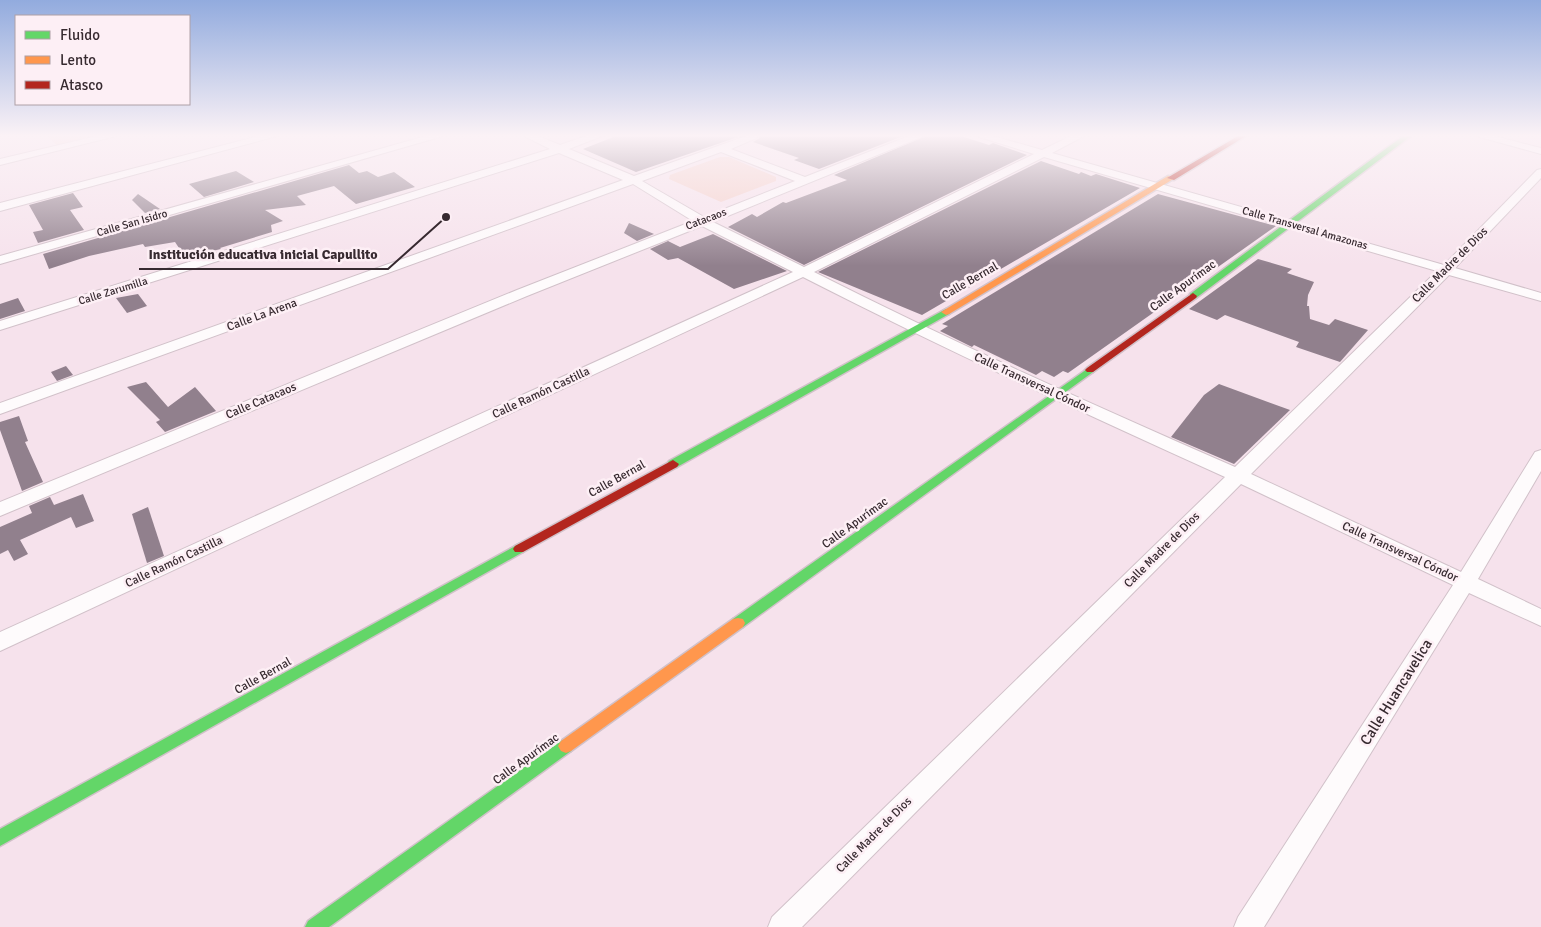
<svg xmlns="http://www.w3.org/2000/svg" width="1541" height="927" viewBox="0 0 1541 927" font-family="Signika,sans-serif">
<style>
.green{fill:#f4cfc9}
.building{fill:#91808d}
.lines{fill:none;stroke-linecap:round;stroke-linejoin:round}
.street-casing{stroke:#d1c1c9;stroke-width:2}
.fast-casing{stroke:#d1c1c9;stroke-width:3}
.slow-casing{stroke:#d1c1c9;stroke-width:3}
.jam-casing{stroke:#d1c1c9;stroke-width:3}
.street{fill:#fefbfc;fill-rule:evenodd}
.fast{fill:#63d668;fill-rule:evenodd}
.slow{fill:#ff974d;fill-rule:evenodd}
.jam{fill:#b3261e;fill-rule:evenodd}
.labels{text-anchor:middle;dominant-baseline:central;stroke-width:5;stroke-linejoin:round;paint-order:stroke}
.far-street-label{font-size:11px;fill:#372a30;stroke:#fdeff5}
.street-label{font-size:12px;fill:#372a30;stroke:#fdeff5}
.near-street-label{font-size:15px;fill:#372a30;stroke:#fdeff5}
.leader{fill:none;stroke:#372a30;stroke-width:2}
.callout-dot{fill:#372a30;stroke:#fdeff5;stroke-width:2}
.callout-label{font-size:14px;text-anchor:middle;font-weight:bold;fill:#372a30;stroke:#fdeff5;stroke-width:5;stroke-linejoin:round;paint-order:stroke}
</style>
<rect width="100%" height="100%" fill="#f6e2ec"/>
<g class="green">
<polygon points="47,136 97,136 58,146"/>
<polygon points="720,157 729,157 776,177 776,181 721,202 669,179 670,175"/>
</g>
<g class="building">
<polygon points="616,136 738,136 738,137 636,172 583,149"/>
<polygon points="763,136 903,136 819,169 794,160 799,158 753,142"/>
<polygon points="926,136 961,136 989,145 993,143 1027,155 804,265 728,227 752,214 757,217 783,202 786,203 847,180 834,175"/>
<polygon points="1041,161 1079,174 1081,172 1091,176 1096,174 1140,188 922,315 818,272"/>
<polygon points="349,165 359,173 367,171 378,177 394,172 415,187 356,204 334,186 297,196 306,205 265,210 283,221 271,225 272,232 220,248 221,249 185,257 175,242 145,247 143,244 89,256 49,269 43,254"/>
<polygon points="236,171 254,182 204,197 189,184"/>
<polygon points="73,193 83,207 70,210 84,230 38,243 33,232 43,230 29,205"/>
<polygon points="138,194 160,209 145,213 132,200"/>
<polygon points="1158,194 1276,226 1068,373 1063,371 1054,377 1042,371 1036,375 974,345 972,347 940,331 948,326 942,324"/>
<polygon points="629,223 654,234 637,241 624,233"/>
<polygon points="713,234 787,271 734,289 678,258 668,260 650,249 668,241 680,247"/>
<polygon points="1258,259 1292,269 1287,273 1314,282 1308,295 1307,306 1309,306 1310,319 1329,325 1335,319 1368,330 1340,362 1296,347 1299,342 1225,315 1217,320 1189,309"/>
<polygon points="138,294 147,306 127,313 116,298"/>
<polygon points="18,298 25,311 0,319 0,304"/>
<polygon points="66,366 73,375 57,381 51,372"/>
<polygon points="146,382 168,407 195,387 216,411 165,432 156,422 160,420 127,387"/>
<polygon points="1219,384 1290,410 1234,464 1171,437 1204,395"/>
<polygon points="19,416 28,441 25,442 43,482 22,491 0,430 0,422"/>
<polygon points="83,494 94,521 76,528 71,517 20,540 28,554 14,561 8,550 0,554 0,527 32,513 29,506 50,497 54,505"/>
<polygon points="148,507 164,556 147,563 132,514"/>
</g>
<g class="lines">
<g class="street-casing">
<g id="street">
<polygon points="97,136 116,136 0,165 0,159"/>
<polygon points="259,136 277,136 0,211 0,203"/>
<polygon points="426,136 443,136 0,264 0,256"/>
<path d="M524 136H538L560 145 586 136H602L569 149 634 176 746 136H761L731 149 805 177 909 136H924L713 222 804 267 1034 154 976 136H993L1042 150 1071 136H1084L1052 153 1444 265 1537 170 1541 169V178L1455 268 1541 293V301L1449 275 1251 474 1461 572 1535 452 1541 450V471L1478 579 1541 609V626L1469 593 1264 927H1234L1238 917 1453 585 1241 484 802 927H768L772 917 1225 477C1083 413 942 348 803 277L0 651V632L793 272 702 226 527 296 0 516V502L517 290 693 221 633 184 0 414V403L623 180 559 153 0 330V321L550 149ZM721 152 795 181 704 217 642 181ZM1044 157 1437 271 1235 467C1093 405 952 342 814 272Z"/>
<polygon points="1476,136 1494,136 1541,148 1541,154"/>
</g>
</g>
<g class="fast-casing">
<g id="fast">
<polygon points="1403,136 1411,136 1196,298 1190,298 1190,294"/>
<polygon points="946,309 951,312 949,314 677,467 673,468 667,464 669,461"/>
<polygon points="1090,367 1095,370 1093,372 743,627 738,628 733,627 731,623 733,619"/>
<polygon points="519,544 523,546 525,549 523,552 0,846 0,829"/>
<polygon points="566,739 571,741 574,746 571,751 329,927 305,927 308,921 561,741"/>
</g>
</g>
<g class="slow-casing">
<g id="slow">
<polygon points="1168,176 1175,178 949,314 946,315 941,312"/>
<polygon points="738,618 743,619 745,623 743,627 571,751 566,753 561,751 558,746 561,741 733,619"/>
</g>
</g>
<g class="jam-casing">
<g id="jam">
<polygon points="1238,136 1246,136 1174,180 1167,178"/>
<polygon points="1193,293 1197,296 1196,298 1093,372 1087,372 1085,370 1087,368"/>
<polygon points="673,460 679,464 677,467 523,552 515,552 513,549 515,546"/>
</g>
</g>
<use href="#street" class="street"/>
<use href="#fast" class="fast"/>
<use href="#slow" class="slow"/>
<use href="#jam" class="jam"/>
</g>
<linearGradient id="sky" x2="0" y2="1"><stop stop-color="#92abde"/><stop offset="0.51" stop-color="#fbf2f6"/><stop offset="1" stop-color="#fbf2f6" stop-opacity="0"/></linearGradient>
<rect width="1541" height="266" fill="url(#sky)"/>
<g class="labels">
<g class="far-street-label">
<text transform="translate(706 219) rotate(-21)">Catacaos</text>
<text transform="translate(132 223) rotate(-16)">Calle San Isidro</text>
<text transform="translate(1305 228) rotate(16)">Calle Transversal Amazonas</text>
<text transform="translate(113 291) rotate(-17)">Calle Zarumilla</text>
</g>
<g class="street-label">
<text transform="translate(1450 265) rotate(-45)">Calle Madre de Dios</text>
<text transform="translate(970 281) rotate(-30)">Calle Bernal</text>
<text transform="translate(1183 286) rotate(-36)">Calle Apurímac</text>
<text transform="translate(262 315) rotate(-20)">Calle La Arena</text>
<text transform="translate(1032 383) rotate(25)">Calle Transversal Cóndor</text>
<text transform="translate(541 393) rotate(-25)">Calle Ramón Castilla</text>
<text transform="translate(261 401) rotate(-23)">Calle Catacaos</text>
<text transform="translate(617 479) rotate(-29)">Calle Bernal</text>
<text transform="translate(855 523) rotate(-36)">Calle Apurímac</text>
<text transform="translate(1162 550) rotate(-45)">Calle Madre de Dios</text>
<text transform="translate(1400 552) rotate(25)">Calle Transversal Cóndor</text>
<text transform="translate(174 562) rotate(-25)">Calle Ramón Castilla</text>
<text transform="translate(263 676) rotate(-29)">Calle Bernal</text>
<text transform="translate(526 759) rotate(-36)">Calle Apurímac</text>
<text transform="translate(874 835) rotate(-45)">Calle Madre de Dios</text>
</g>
<g class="near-street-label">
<text transform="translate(1396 692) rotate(-58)">Calle Huancavelica</text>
</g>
</g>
<path class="leader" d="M446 217L388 269H139"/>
<circle class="callout-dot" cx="446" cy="217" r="5"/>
<g class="callout-label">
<text x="263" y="259">Institución educativa inicial Capullito</text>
</g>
<rect x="15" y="15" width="175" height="90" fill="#fdeff5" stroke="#aea0a6"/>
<rect x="25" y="31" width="25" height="8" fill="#63d668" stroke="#aea0a6"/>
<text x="60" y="40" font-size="15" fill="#372a30">Fluido</text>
<rect x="25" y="56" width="25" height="8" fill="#ff974d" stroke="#aea0a6"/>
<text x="60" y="65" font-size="15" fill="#372a30">Lento</text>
<rect x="25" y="81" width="25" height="8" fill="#b3261e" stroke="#aea0a6"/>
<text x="60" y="90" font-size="15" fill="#372a30">Atasco</text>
</svg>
